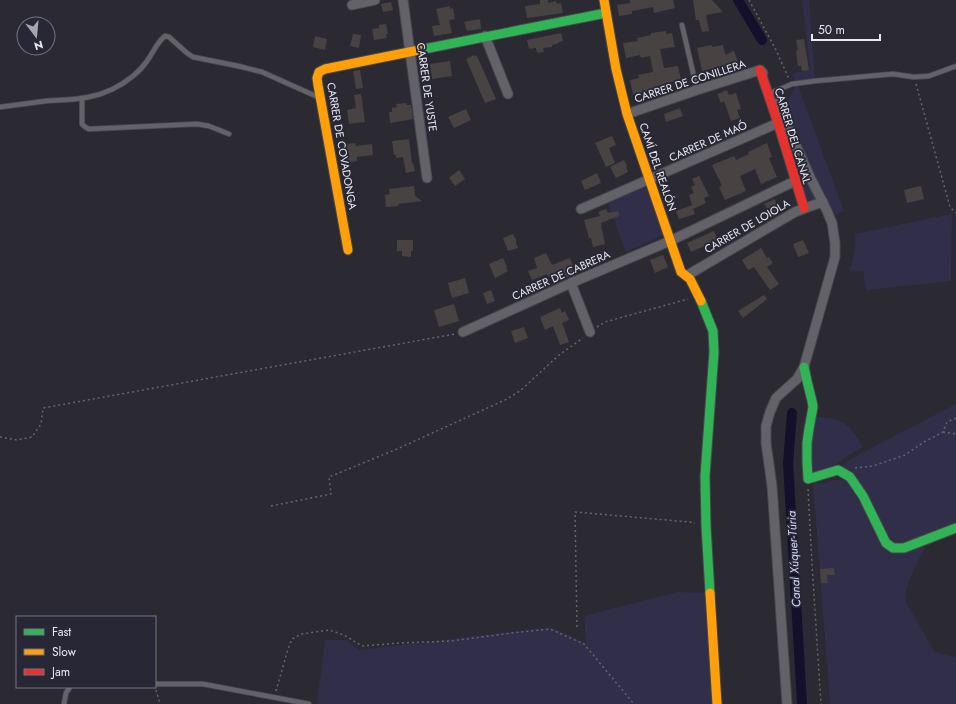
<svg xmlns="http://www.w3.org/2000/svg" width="956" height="704" viewBox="0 0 956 704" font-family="Jost,sans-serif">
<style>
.green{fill:#302e49}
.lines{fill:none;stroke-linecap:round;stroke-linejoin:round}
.canal{stroke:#14102c;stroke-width:10}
.building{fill:#484242}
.lane-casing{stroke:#47474d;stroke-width:6}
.street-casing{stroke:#47474d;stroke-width:11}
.fast-casing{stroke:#47474d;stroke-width:11}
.slow-casing{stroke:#47474d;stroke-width:11}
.jam-casing{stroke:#47474d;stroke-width:11}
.path{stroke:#66666c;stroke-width:1.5;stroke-dasharray:2 3;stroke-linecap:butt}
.lane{stroke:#626268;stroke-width:4.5}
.street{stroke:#626268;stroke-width:9}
.fast{stroke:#30b455;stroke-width:9}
.slow{stroke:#ff9f0a;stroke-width:9}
.jam{stroke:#e5322d;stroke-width:9}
.labels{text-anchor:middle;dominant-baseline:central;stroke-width:3.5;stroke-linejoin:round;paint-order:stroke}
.street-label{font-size:11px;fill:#e9e9f2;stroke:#282735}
.water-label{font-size:12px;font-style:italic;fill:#d8d7fe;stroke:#282735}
</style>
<rect width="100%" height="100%" fill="#2b2a32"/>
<g class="green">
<polygon points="802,0 809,0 815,79 796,82 792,74 810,69"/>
<polygon points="797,83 844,211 835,215 790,126 786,104"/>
<polygon points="778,105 818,200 802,205"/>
<polygon points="646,186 664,235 626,252 608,203"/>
<path d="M951 214 952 218 951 281 866 290 863 271 849 272C853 260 857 247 855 234Z"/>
<polygon points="956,404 956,525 900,544 889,540 842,465 854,457"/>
<path d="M816 417C842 416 851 426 863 447L840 461 829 470 812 472V439Z"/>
<path d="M835 480H846L850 483 881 539 925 547C917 564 906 581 905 600L934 652 956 657V704H830L813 483H825Z"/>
<polygon points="679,592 707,593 712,704 321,704 317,703 325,640 347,640 359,650 550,627 586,643 584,616 646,600"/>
</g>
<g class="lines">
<g class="canal">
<polyline points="738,0 762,40"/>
<polyline points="792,413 788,463 802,704"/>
</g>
</g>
<g class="building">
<polygon points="540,0 548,0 548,3 556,1 557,4 561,3 563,13 527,18 525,6 540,4"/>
<polygon points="630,0 673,0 675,8 654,13 653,7 632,11 632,14 619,16 617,5 630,3"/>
<polygon points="693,0 712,0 723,12 706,15 709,31 702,32 699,20 696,20"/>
<polygon points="391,2 393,10 383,12 381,4"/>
<polygon points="450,6 450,9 453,8 455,19 449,20 452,33 434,36 432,26 440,25 436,9"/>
<polygon points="480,19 481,29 467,31 464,22"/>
<polygon points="386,24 388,34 386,34 387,38 374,40 372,29 379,28 379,25"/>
<polygon points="666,31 666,34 672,33 675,47 660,49 664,68 678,66 681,80 666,83 667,86 656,88 657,90 633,94 630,80 639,78 638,75 653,72 650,56 641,58 640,55 626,58 623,43 638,41 637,38 651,35 651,33"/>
<polygon points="561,33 563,41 559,42 559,43 552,45 552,47 543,48 544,52 537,53 536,48 529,49 527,40"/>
<polygon points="353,34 361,35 359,48 350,46"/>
<polygon points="315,36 327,39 325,50 313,47"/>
<polygon points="804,39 809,70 802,71 801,66 798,66 796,51 798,50 796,40"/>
<polygon points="712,45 712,47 723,45 725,55 734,51 738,62 710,72 710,69 702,71 697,48"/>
<polygon points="474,55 475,56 477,56 496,99 485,103 466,59"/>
<polygon points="450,61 452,76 432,79 430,64"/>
<polygon points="360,70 363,88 356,89 353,71"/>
<polygon points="727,90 729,95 736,93 741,109 737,110 740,118 731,121 724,101 721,103 717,94"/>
<polygon points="361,94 365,122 349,124 347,110 356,108 354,95"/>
<polygon points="406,103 407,105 411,105 413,119 390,123 389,112 392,112 392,108 397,107 396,104"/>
<polygon points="680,108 683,116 666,122 664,114"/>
<polygon points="466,109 471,120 454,128 448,117"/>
<polygon points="612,136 616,145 609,148 615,163 606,167 595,143"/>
<polygon points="409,139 412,163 413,163 415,171 406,173 403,157 396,158 396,155 394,155 392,141"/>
<polygon points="355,143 356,146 372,144 373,155 357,157 357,161 347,163 346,154 345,154 344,145 347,145 347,144"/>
<polygon points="767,143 772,157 769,158 777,177 761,184 755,169 740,176 746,191 725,200 719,187 722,186 712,165 734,156 736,160 749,154 748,152"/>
<polygon points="624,160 627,166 626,167 628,172 616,178 610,167"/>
<polygon points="459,170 465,179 455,186 449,178"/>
<polygon points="597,173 601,183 585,190 581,181"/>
<polygon points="699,176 709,196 704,198 706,203 693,209 695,214 679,219 676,211 692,205 689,195 694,193 691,187 695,185 692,179"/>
<polygon points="414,186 415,196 422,201 398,204 398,206 386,207 385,195 390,194 389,189"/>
<polygon points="921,186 924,199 907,203 904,190"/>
<polygon points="775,199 776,203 778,202 781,211 772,215 764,204"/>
<polygon points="606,209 608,213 618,211 619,216 601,223 602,225 601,225 605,244 593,247 591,238 589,238 584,220 600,216 598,212"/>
<polygon points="714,231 718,240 691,252 687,243"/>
<polygon points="513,234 514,237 516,239 516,243 518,248 508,251 503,238"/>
<polygon points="397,240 413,240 413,251 411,251 411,257 402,256 402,251 397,251"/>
<polygon points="803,240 809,253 798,257 793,244"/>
<polygon points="761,248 767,258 769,257 773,263 767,267 779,284 770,290 754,267 748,270 742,260"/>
<polygon points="546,253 552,265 570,258 576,273 558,281 555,274 549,277 547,274 532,280 528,271 537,268 534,258"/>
<polygon points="663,255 668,267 655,273 650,260"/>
<polygon points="503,258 507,267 506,268 508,271 495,278 489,264"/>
<polygon points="465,278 469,293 452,298 448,283"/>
<polygon points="491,290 495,301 487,304 483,293"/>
<polygon points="764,295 767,299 743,318 738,311"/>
<polygon points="454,304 459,321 439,327 434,310"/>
<polygon points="560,308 562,313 565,311 569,320 562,323 569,342 560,345 553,326 545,330 540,317"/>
<polygon points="524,327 528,338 515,343 511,331"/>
<polygon points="834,568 835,575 827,575 828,583 821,583 820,569"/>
</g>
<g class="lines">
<g class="lane-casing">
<g id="lane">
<polyline points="682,25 697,90"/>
<polyline points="773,92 792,84 815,81 870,76 893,74 914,77 929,76 956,66"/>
<polyline points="82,98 82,124 85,127 89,129 197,124 209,126 229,134"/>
<path d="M0 107C15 105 30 103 46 101 60 100 75 100 89 97 104 94 121 86 133 76 138 72 143 67 147 61 153 53 157 42 165 36L169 37 187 53 193 57 238 66 262 72 318 97"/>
<polyline points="155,684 203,684 309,704"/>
<polyline points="64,704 66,693 70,687"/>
</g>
</g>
<g class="street-casing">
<g id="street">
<polyline points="403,0 427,178"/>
<polyline points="352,5 375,0"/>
<polyline points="485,36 508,94"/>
<polyline points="777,103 810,177 827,211 832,223 835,243 835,257 804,367 797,379 776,398 770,412 766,426 766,443 772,486 787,704"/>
<polyline points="627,114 697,90 760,70 763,73"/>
<polyline points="581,209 778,123"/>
<polyline points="686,276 795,212 808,207 823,202"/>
<polyline points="571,283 590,332"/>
<polyline points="463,332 571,283 670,241 795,181"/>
</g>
</g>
<g class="fast-casing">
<g id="fast">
<polyline points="419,50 606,13"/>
<polyline points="701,301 713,331 714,352 705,476 706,526 710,593"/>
<polyline points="804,367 807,381 812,401 813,407 809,429 807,443 807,461 808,479 838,470 850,477 863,496 886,543 893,548 904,548 956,528"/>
</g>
</g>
<g class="slow-casing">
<g id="slow">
<polyline points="604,0 616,69 627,114 681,272 690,279 701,301"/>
<polyline points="348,250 318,85 317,78 319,72 325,69 419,50"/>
<polyline points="710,593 717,704"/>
</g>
</g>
<g class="jam-casing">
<polyline id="jam" points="760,70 778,123 804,208"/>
</g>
<g class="path">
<polyline points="749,0 776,50 789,79"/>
<polyline points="916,84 950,207 956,213"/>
<polyline points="597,327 605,322 688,299"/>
<polyline points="943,432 956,434"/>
<polyline points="0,437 17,440 32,437 41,424 43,408 455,334"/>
<polyline points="855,468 873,466 905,455 924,442 943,432 947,422 956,418"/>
<polyline points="808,489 812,564 821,704"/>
<polyline points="271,506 331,494 329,477 397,449 505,400 520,391 559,355 583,338"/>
<polyline points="577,627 575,512 689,522 695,523"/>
<polyline points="156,690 160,704"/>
<polyline points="276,691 288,649 292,639 301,634 329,630 344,635 362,646 399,643 451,641 512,633 550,629 584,644 634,704"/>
</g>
<use href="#lane" class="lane"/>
<use href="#street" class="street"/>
<use href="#fast" class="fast"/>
<use href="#slow" class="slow"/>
<use href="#jam" class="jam"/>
</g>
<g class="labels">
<g class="street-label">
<text transform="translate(690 81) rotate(-18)">CARRER DE CONILLERA</text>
<text transform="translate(427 87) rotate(82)">CARRER DE YUSTE</text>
<text transform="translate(793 136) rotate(73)">CARRER DEL CANAL</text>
<text transform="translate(708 141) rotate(-24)">CARRER DE MAÓ</text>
<text transform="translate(342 146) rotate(80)">CARRER DE COVADONGA</text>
<text transform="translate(658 167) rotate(71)">CAMÍ DEL REALÓN</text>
<text transform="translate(747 226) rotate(-30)">CARRER DE LOIOLA</text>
<text transform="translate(561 275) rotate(-24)">CARRER DE CABRERA</text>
</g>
<g class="water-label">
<text transform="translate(794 559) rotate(-93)">Canal Xúquer-Túria</text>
</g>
</g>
<rect x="16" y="616" width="140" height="72" fill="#282735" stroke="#757581"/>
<rect x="24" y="629" width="20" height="6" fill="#30b455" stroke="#757581"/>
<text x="52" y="636" font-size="12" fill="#e9e9f2">Fast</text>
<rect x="24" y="649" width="20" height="6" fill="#ff9f0a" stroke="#757581"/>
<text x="52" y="656" font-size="12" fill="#e9e9f2">Slow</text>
<rect x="24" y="669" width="20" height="6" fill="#e5322d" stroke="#757581"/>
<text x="52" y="676" font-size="12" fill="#e9e9f2">Jam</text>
<g transform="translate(36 36) rotate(164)"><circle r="19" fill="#282735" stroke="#757581"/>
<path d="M0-3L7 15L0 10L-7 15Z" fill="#a6a6af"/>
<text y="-6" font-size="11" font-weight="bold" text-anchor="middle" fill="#e9e9f2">N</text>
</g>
<path d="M812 34v6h68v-6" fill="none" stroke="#e9e9f2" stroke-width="2"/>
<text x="818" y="34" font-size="12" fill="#e9e9f2" stroke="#282735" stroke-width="3" paint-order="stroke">50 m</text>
</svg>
